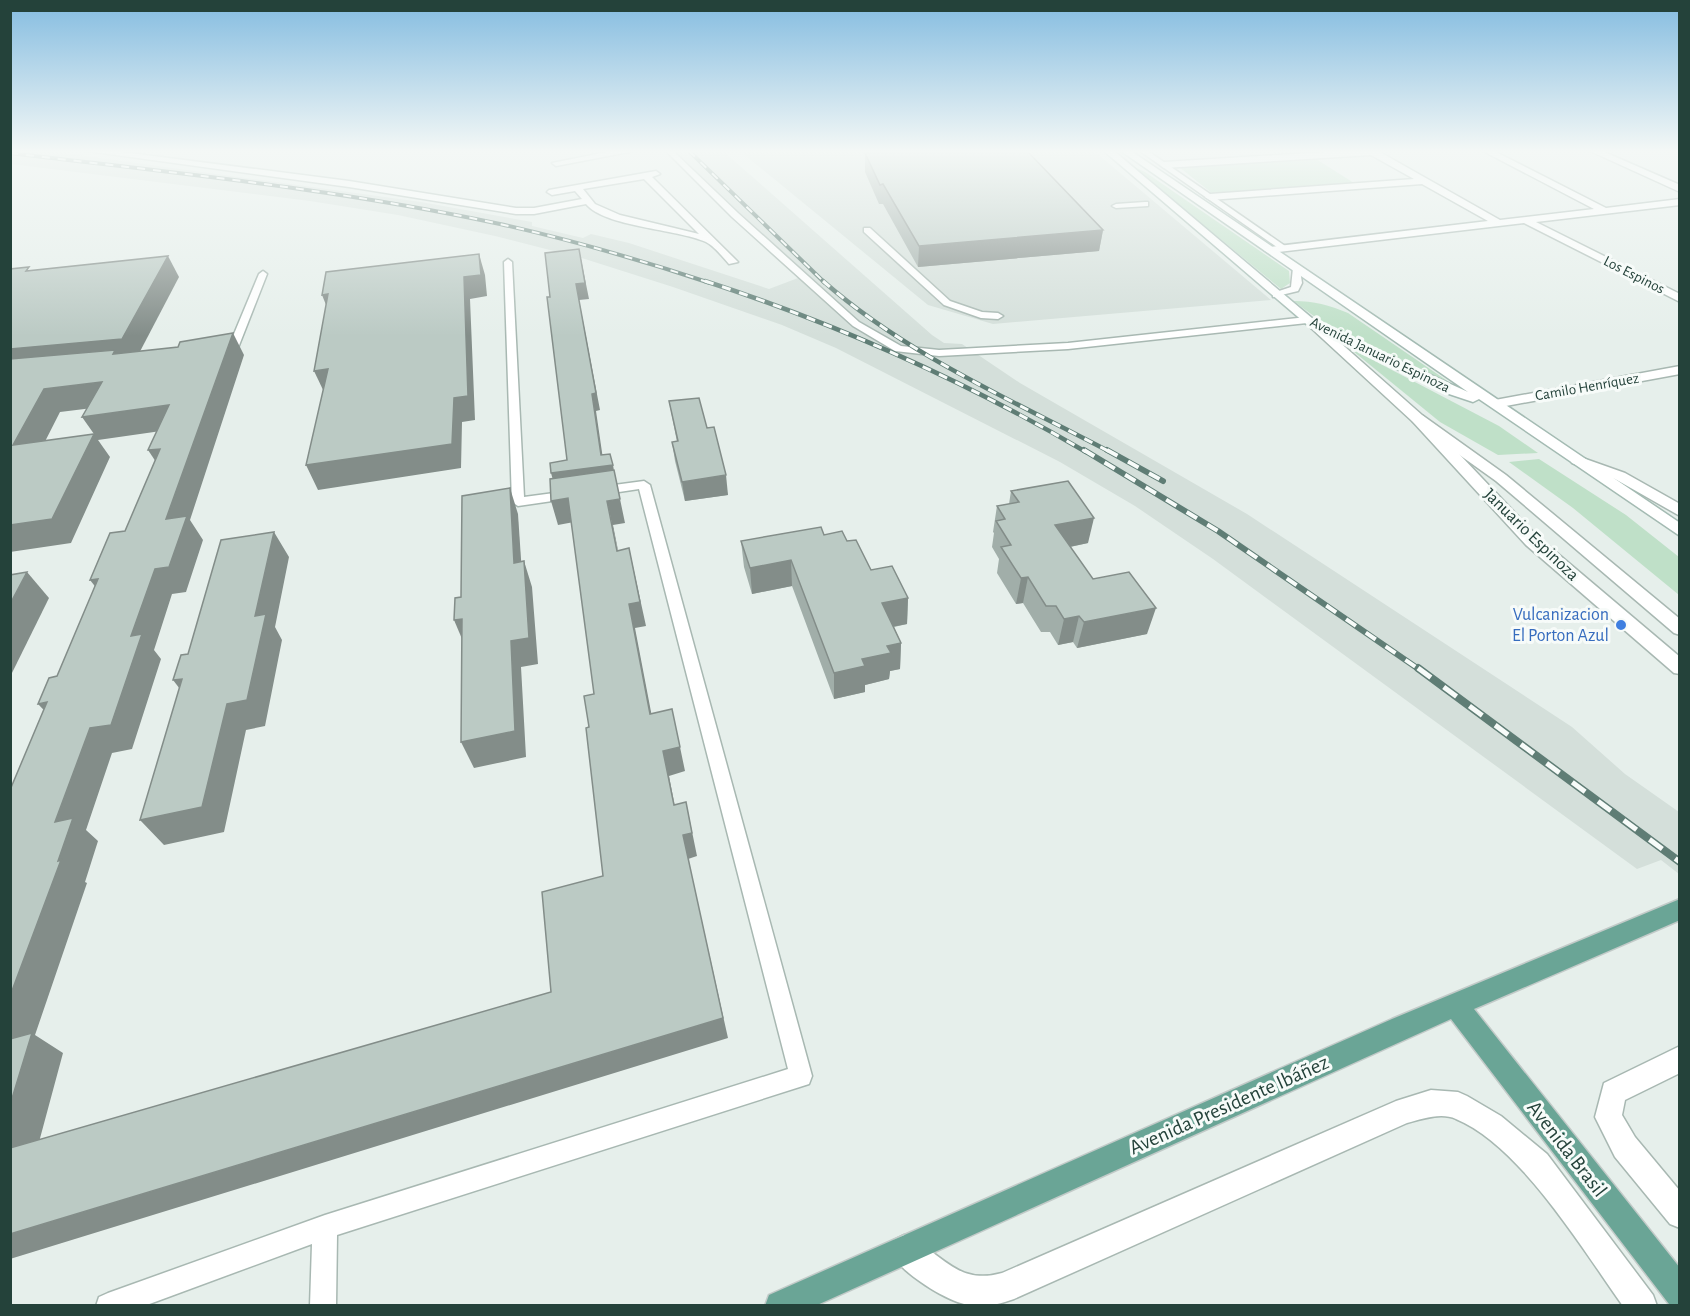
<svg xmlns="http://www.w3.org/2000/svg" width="1690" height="1316" viewBox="0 0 1690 1316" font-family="'Alegreya Sans',sans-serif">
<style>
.built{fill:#d4dfda}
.green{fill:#bfe0c8}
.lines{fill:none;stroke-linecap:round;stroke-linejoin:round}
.service-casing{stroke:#a8b8b2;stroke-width:3}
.minor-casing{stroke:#a8b8b2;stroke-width:3}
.tertiary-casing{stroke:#a8b8b2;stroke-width:3}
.secondary-casing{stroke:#a4bbb3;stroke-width:3}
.primary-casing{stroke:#c2cac8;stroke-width:3}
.service{fill:#fff;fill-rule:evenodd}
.minor{fill:#fff;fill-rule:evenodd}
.tertiary{fill:#fff;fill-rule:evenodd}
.secondary{fill:#fff;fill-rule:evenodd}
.primary{fill:#6aa596;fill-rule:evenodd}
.rail-far3-casing{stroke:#5f7d75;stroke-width:4}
.rail-far2-casing{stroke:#5f7d75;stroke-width:4.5}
.rail-far1-casing{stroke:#5f7d75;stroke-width:6}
.rail-casing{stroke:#5f7d75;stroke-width:8}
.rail-far3{stroke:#f7fbf9;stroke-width:2;stroke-dasharray:8;stroke-linecap:butt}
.rail-far2{stroke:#f7fbf9;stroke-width:3;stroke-dasharray:9;stroke-linecap:butt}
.rail-far1{stroke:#f7fbf9;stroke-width:4;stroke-dasharray:12;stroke-linecap:butt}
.rail{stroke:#f7fbf9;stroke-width:5;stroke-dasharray:16;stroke-linecap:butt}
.wall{fill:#a1aea9}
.shaded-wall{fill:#838d89}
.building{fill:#bbcac4;stroke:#838d89;stroke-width:1.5}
.shop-dot{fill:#3f7fe0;stroke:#f7fbf9;stroke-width:2}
.labels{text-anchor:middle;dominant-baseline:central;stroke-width:6;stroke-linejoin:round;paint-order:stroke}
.far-street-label{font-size:15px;fill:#24423a;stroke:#f7fbf9}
.street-label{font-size:18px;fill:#24423a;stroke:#f7fbf9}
.shop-label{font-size:18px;fill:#366cbe;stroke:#f7fbf9;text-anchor:end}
.near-street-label{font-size:21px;fill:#24423a;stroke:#f7fbf9}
</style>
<rect width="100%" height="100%" fill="#e6efeb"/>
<g class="built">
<polygon points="11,151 49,151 421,202 532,222 532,226 583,238 591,234 629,243 769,289 806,275 673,151 723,151 932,335 944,343 962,344 1020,383 1247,514 1572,727 1625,774 1679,812 1679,874 1661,860 1637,869 1213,559 1135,506 1060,462 836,348 782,325 673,287 585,259 495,236 398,215 310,201 11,164"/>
<polygon points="740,151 1094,151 1271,300 993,324 928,305"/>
</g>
<g class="green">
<polygon points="1316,159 1354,183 1213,194 1179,167"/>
<polygon points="1132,166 1145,172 1289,271 1290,283 1281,289"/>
<path d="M1294 301C1314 301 1329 305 1348 313L1468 395C1410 367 1344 342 1294 301Z"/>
<polygon points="1348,347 1499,426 1538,453 1498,455 1440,422"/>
<polygon points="1539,459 1626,515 1679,557 1679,595 1573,508 1509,462"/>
</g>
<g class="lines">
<g class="service-casing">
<g id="service">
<polygon points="666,151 673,151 738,213 859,322 901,346 939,350 1068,343 1307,317 1312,320 1307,323 1068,349 939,356 895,351 853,326 732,217"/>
<polygon points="1140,151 1148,151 1288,248 1281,250"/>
<polygon points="1145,202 1148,202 1148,206 1116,208 1112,206 1116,204"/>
<polygon points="864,228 870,228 950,301 982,312 998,313 1003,316 998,319 981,318 944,305 864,232"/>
<polygon points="508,259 512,262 524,497 569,491 573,492 575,495 573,498 518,506 512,502 504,262"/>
<polygon points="1293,268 1300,270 1302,283 1298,291 1273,297 1273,293 1291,287"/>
<polygon points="263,271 267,274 238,348 233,351 219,352 219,348 229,346 259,274"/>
<polygon points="644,481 650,485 812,1076 809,1084 337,1235 336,1306 310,1306 312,1244 144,1306 96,1306 99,1297 108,1293 325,1215 788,1069 639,489 599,495 593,491 599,487"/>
</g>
</g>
<g class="minor-casing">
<g id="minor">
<path d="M87 151H114L349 181 516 208H534L582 199 575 191 552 195 547 192 549 190 656 171 660 174 652 177 738 262 729 264C723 257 714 246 706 242 677 229 605 227 586 204L534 214H516L349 187ZM644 179 699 234 620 215 595 204 583 189Z"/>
<polygon points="612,151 634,151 556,166 552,163"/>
<polygon points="1343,151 1378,151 1500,220 1594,209 1483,151 1494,151 1606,208 1680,199 1680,205 1536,222 1680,294 1680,302 1524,223 1269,253 1264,250 1269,247 1488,221 1422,184 1210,200 1205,197 1210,194 1414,179 1371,155 1164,168 1160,165 1164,162"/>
<polygon points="1590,151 1602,151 1680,185 1680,192"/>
<polygon points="1418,415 1423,416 1538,537 1680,657 1680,674 1674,673 1526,545 1413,422 1411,419 1413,416"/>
<polygon points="1577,456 1625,473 1680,504 1680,516 1615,479 1572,463 1570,460 1572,457"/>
<polygon points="1680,1046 1680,1073 1625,1100 1622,1115 1635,1137 1680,1191 1680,1228 1670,1224 1615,1157 1595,1117 1604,1083"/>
<path d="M1431 1090 1458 1092 1467 1096 1501 1116 1547 1154 1653 1295 1657 1306H1623C1583 1250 1520 1145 1456 1119 1441 1112 1422 1119 1407 1123L1014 1299C1000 1304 987 1307 973 1306 948 1303 899 1272 889 1250L894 1240 904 1235C942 1251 955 1286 1002 1273L1396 1101Z"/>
</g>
</g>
<g class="tertiary-casing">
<g id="tertiary">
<polygon points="1315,322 1319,324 1422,415 1506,475 1680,619 1680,635 1674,633 1496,481 1412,421 1311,328 1311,324"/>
<polygon points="1680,366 1680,374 1495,408 1488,404 1495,400"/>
</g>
</g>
<g class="secondary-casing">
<polygon id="secondary" points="1104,151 1114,151 1319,324 1468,392 1121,151 1131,151 1680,523 1680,536 1479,399 1473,402 1449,394 1311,328"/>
</g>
<g class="primary-casing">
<polygon id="primary" points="1680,899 1680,920 1474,1009 1680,1268 1680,1306 1669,1304 1451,1019 815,1306 765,1306 769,1295 1392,1019"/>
</g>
<use href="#service" class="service"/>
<use href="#minor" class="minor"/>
<use href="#tertiary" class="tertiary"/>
<use href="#secondary" class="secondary"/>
<use href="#primary" class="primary"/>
<g class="rail-far3-casing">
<g id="rail-far3">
<polyline points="689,151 825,283"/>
<path d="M10 153C174 173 338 189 500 224 571 240 641 260 710 283"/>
</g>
</g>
<g class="rail-far2-casing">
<g id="rail-far2">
<path d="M705 281C837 324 967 382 1086 452"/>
<path d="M823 281C907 355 1012 400 1110 452"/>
</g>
</g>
<g class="rail-far1-casing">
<g id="rail-far1">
<polyline points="1084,450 1218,531 1420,670"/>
<polyline points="1107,450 1163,481"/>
</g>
</g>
<g class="rail-casing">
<polyline id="rail" points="1418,668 1680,862"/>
</g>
<use href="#rail-far3" class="rail-far3"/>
<use href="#rail-far2" class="rail-far2"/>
<use href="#rail-far1" class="rail-far1"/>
<use href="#rail" class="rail"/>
</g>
<g class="wall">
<polygon points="874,151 1027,151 1103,230 1099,251 918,267 883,204 879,204 865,172 865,153 875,152"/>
<polygon points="669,401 707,428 728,495 685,501 675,461 672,442 677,442"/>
<polygon points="1011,491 1088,543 1070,547 1093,579 1147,634 1077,648 1073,642 1058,645 1050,632 1041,632 1023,603 1016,604 997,573 999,559 992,547 994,533 993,532 997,506 1009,504"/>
<polygon points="824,535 847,541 871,570 908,598 907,624 894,627 901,643 900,669 890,671 889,679 865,685 865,692 834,699 792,586 752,594 744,567 741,541"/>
</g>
<g class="shaded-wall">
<polygon points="1103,230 1099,251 918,267 919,246"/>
<polygon points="579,249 589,299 579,300 600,410 596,411 604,466 613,465 616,482 556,491 551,473 601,455 576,284"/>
<polygon points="479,254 485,275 487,296 470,299 475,420 462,422 461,468 318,490 306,465 454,398 464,277"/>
<polygon points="168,256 179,277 135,361 10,373 10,349"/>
<polygon points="328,294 331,317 322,295"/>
<polygon points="233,333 244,355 190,520 203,540 186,592 172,594 154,650 161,659 132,749 112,753 86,830 98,841 85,882 87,883 35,1035 63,1053 32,1168 10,1158 10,996 58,861 55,822 90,728 131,636 166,519"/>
<polygon points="328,369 325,394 314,371"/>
<polygon points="102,382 117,405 60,412 31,469 13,445 44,389"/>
<polygon points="169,405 182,428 98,440 110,457 71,543 10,552 10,525 94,434 82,417"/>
<polygon points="160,449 164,474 148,450"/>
<polygon points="726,475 728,495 685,501 682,482"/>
<polygon points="510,488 518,514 523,589 514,563"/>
<polygon points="568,498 574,522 558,525 551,501"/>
<polygon points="620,499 625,523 613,525 623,575 607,501"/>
<polygon points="1094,518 1088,543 1050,551 1055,525"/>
<polygon points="274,532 289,557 275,627 282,640 265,726 246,730 224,832 164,845 140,820 227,704 255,616"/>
<polygon points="629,548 646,626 635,628 656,738 650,714 629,604"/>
<polygon points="791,560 792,586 752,594 750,568"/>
<polygon points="524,561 532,587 538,664 521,667 526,757 474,768 461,742 511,641"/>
<polygon points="27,572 49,598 10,677 10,604"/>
<polygon points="1028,577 1023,603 1016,604 1021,578"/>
<polygon points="98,579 109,604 90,580"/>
<polygon points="908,598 907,624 881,629 882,603"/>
<polygon points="1156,608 1147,634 1077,648 1084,622"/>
<polygon points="1079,616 1073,642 1058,645 1064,619"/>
<polygon points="462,619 465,646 454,620"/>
<polygon points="901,643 900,669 890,671 889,679 865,685 865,692 834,699 834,673 887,646"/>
<polygon points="182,679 193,706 173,680"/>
<polygon points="47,702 61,728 38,704"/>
<polygon points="680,747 685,771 669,776 679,828 663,751"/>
<polygon points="686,802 697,856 688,859 728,1038 10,1259 10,1234 723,1018 683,835"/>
</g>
<g class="building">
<polygon points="886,151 1027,151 1103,230 919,246 883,184 880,185 865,153"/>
<polygon points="579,249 585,283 576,284 596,393 592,394 601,455 610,454 613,465 551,473 550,463 567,460 547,297 550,297 545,253"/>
<polygon points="479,254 481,275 464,277 468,396 454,398 452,444 306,465 328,369 314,371 328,294 322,295 326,272"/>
<polygon points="168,256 122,339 10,349 10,269 29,267 26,271"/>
<polygon points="233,333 166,519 187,516 169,567 155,569 131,636 142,634 111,725 90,728 55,822 73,818 58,861 61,860 10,996 10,790 47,702 38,704 49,678 57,676 98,579 90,580 110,533 125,531 160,449 148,450 169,405 82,417 102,382 44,389 13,445 94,434 52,519 10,525 10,359 115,350 113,354 178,347 180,342"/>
<polygon points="699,398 707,428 714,427 726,475 682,482 672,442 678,441 669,401"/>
<polygon points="614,470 620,499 607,501 617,551 629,548 640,602 629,604 650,714 672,709 680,747 663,751 674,805 686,802 692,833 683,835 723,1018 10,1234 10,1148 551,992 542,892 603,876 586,728 589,727 584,696 594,694 568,498 551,501 550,479"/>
<polygon points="1068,481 1094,518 1055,525 1093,579 1129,572 1156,608 1084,622 1079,616 1064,619 1056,606 1046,606 1028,577 1021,578 1001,547 1011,545 996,521 1005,519 997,506 1019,502 1011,491"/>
<polygon points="510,488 514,563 524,561 529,638 511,641 515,731 461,742 462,619 454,620 455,598 461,597 462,496"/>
<polygon points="821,527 824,535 842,531 847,541 856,540 871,570 892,566 908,598 882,603 901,643 887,646 891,653 862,659 865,666 834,673 791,560 750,568 741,541"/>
<polygon points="274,532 255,616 266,614 247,700 227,704 202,807 140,820 182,679 173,680 181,655 188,654 221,540"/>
<polygon points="27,572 10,604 10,575"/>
<polygon points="32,1033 10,1105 10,1039"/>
</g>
<linearGradient id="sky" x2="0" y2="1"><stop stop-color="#84bce0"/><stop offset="0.45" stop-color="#f4f8f6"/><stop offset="1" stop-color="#f4f8f6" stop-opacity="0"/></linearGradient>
<rect width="1690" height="336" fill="url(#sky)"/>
<circle class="shop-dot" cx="1621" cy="625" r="6"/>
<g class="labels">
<g class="far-street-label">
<text transform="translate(1634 275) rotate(27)">Los Espinos</text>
<text transform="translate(1380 355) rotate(26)">Avenida Januario Espinoza</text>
<text transform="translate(1587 387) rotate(-10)">Camilo Henríquez</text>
</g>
<g class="street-label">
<text transform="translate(1531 535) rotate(44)">Januario Espinoza</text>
</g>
<g class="shop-label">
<text x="1609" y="615">Vulcanizacion<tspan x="1609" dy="21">El Porton Azul</tspan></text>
</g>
<g class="near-street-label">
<text transform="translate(1229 1105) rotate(-24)">Avenida Presidente Ibáñez</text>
<text transform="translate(1567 1149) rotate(52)">Avenida Brasil</text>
</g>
</g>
<rect width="1690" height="1316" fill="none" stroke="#24423a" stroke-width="24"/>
</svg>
